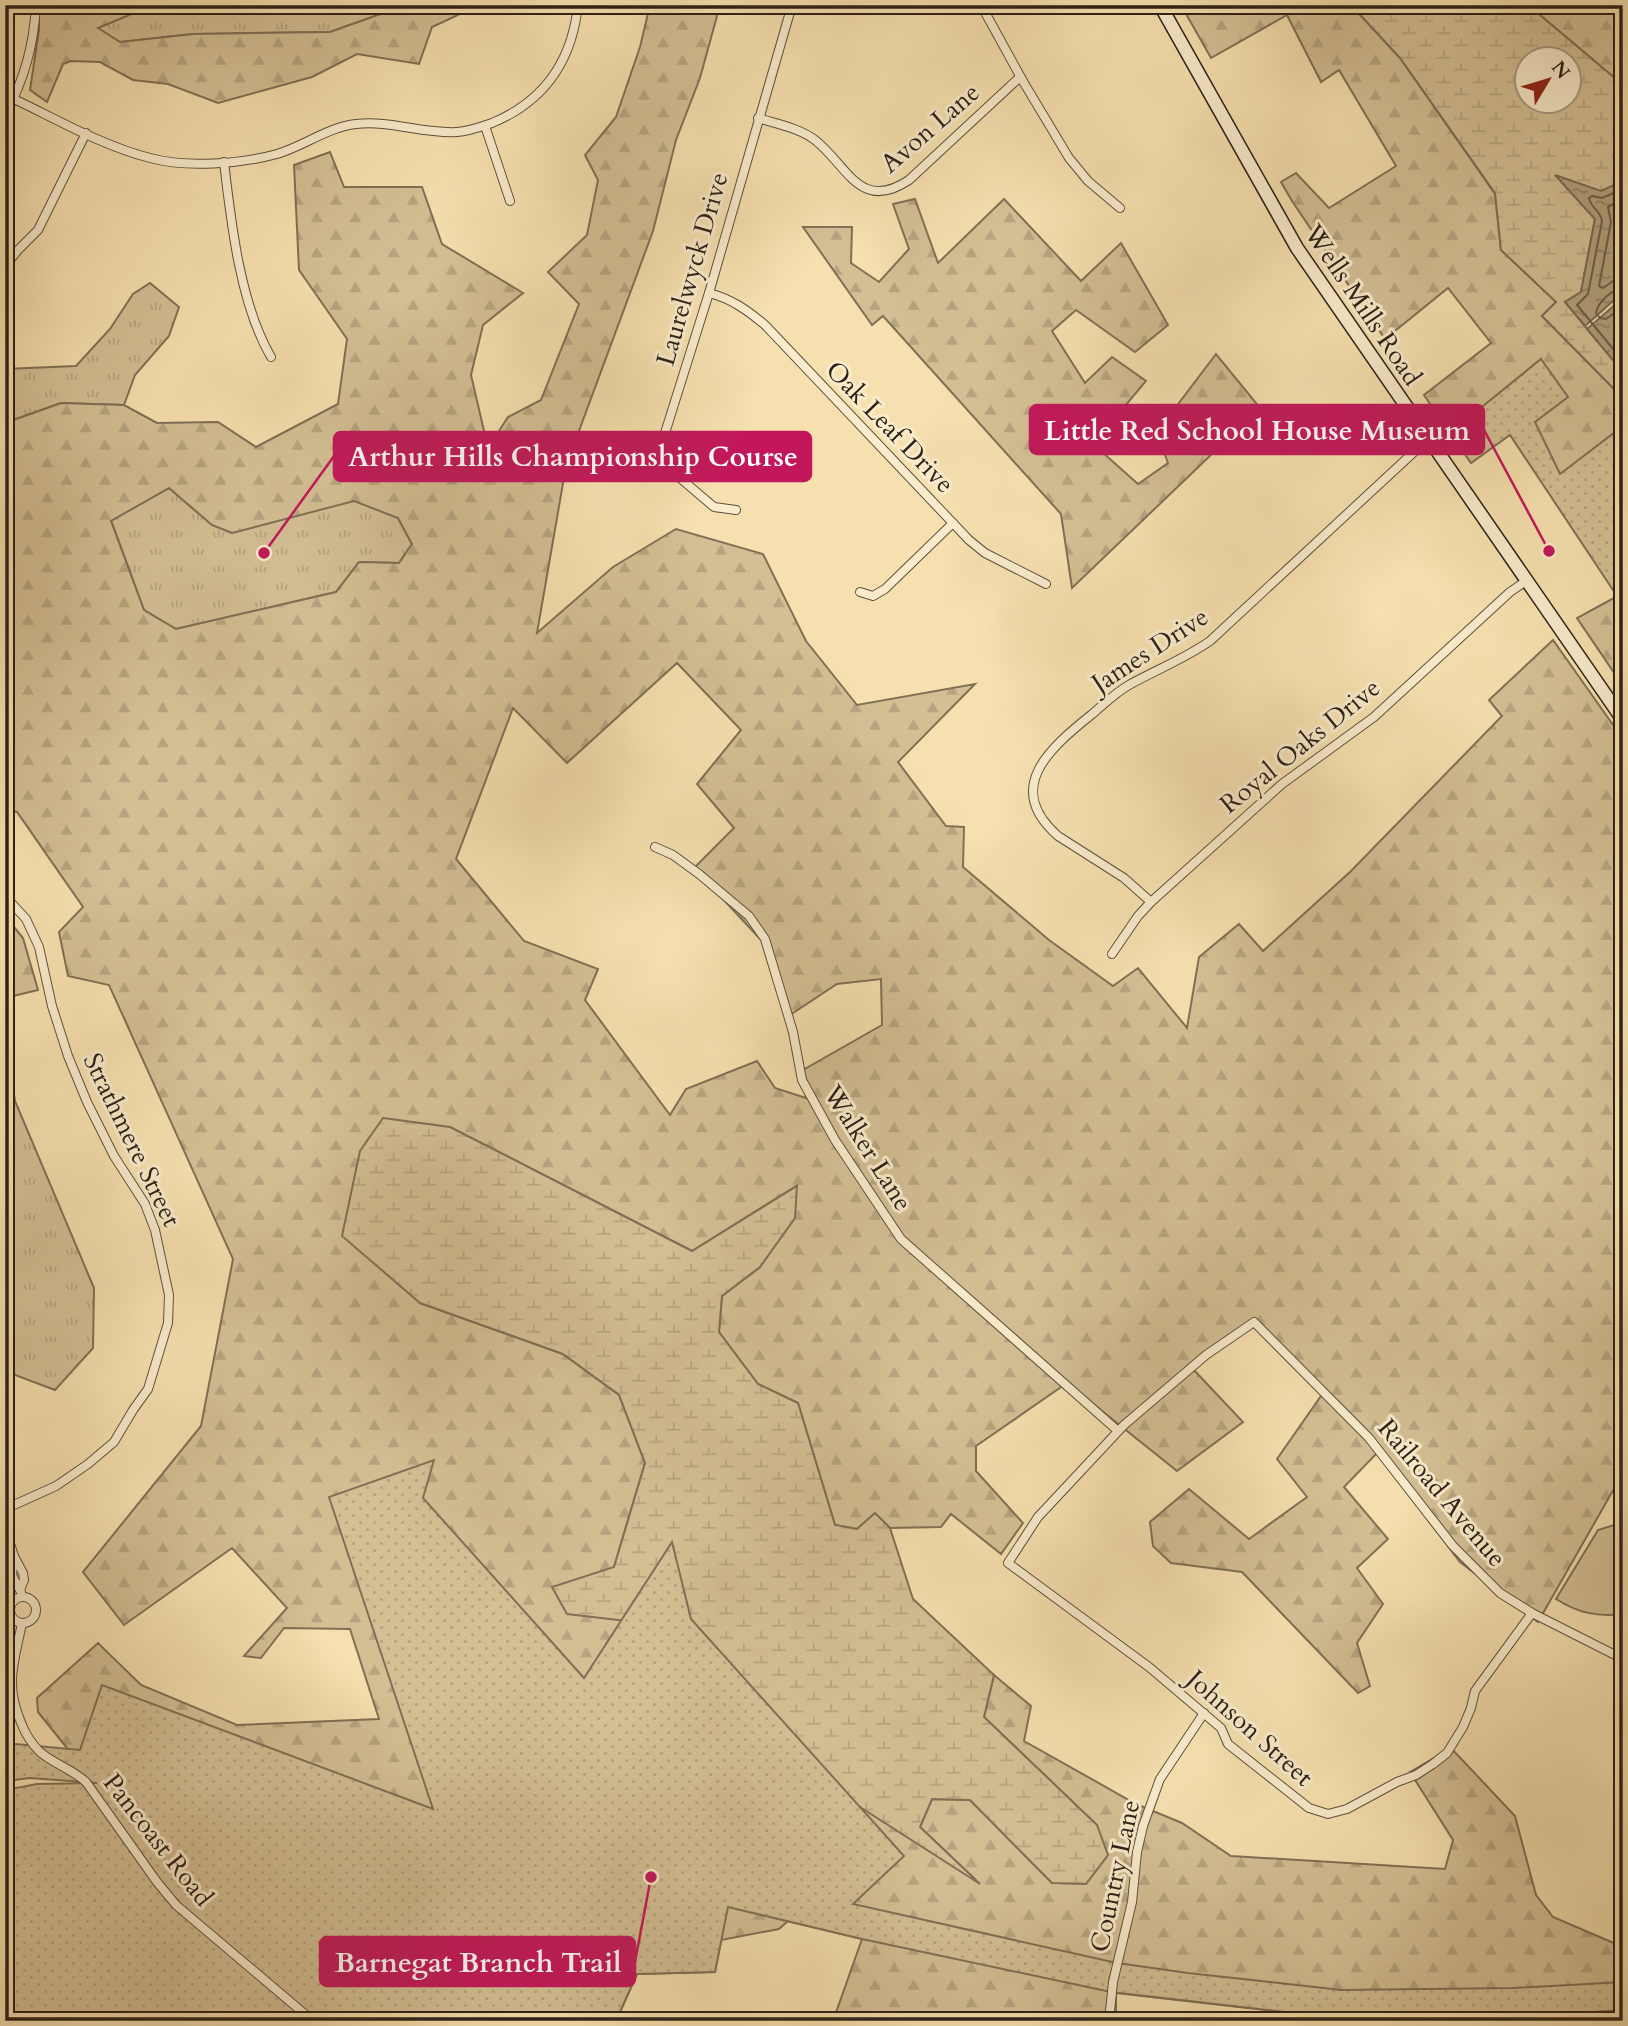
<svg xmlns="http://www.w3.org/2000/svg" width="1628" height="2026" viewBox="0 0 1628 2026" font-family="Cardo,serif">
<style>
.grass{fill:url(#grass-tufts);stroke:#807056;stroke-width:2}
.forest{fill:url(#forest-firs);stroke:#807056;stroke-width:2;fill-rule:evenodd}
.wetland{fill:url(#wetland-marsh);stroke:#807056;stroke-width:2;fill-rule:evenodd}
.park{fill:url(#park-dots);stroke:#807056;stroke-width:2}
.pitch{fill:#d4bf95;stroke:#807056;stroke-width:2}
.water{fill:url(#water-ripples);stroke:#7c6c53;stroke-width:2}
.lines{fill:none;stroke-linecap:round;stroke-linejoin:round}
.shore{stroke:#6e6049;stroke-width:2}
.minor-casing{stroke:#5e503d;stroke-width:10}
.secondary-casing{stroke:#2c2017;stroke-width:15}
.minor{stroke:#f9ebcb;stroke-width:8}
.secondary{stroke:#f9ebcb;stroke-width:12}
.labels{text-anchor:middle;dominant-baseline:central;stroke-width:6;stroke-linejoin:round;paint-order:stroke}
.street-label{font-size:26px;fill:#2c2017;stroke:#f9ebcb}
.leader{fill:none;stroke:#c2185b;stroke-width:2.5}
.callout-dot{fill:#c2185b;stroke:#f9ebcb;stroke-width:2.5}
.callout{fill:#c2185b;stroke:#c2185b;stroke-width:2.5}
.callout-label{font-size:28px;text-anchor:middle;font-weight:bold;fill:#fff}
</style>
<defs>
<pattern id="grass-tufts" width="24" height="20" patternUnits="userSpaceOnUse" patternTransform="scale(1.75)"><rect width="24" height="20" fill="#d4bf95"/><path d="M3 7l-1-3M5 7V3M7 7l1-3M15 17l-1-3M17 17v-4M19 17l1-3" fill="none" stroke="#b6a480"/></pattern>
<pattern id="forest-firs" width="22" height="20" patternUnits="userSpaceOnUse" patternTransform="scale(1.75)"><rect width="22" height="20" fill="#d4bf95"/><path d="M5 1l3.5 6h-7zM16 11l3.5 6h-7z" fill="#b6a480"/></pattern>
<pattern id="wetland-marsh" width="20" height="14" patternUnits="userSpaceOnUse" patternTransform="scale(1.75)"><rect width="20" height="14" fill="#d4bf95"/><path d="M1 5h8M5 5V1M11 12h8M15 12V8" fill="none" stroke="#b6a480"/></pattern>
<pattern id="park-dots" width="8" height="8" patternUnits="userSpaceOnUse" patternTransform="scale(1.75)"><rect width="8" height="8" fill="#d4bf95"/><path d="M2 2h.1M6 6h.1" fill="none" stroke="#b6a480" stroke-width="1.8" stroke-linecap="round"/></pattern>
<pattern id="water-ripples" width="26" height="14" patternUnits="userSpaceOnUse" patternTransform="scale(1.75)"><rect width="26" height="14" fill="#b19f7b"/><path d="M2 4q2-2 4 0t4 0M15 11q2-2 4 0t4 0" fill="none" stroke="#908164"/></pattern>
</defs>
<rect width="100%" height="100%" fill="#f6e0af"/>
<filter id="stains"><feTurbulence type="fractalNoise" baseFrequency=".00286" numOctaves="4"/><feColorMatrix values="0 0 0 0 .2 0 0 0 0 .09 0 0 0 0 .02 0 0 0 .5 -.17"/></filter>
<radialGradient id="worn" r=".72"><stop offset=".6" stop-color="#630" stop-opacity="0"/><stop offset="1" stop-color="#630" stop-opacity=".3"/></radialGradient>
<g class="grass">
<polygon points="153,5 406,5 330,32 193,34 120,42 97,28"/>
<polygon points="150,283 179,307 169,336 135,375 124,405 61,403 5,423 5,369 76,366 110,329 133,294"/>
<polygon points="169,488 212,525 232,533 354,500 398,518 412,544 399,563 359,562 336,592 176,629 144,610 111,520"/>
<polygon points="5,1033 15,1101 94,1288 93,1348 55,1390 15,1375 5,1354"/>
</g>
<g class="forest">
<polygon points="39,5 153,5 98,28 120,42 193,34 330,32 406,5 463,5 458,15 432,27 419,64 357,54 312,77 218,103 168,84 133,80 100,62 71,61 63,64 47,102 30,90 39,30"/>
<path d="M650 5H720L700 78 676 140 653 231 566 466 537 633 613 567 676 529 763 554 806 641 857 705 975 684 898 762 946 826 964 827 963 867 1049 940 1113 986 1138 968 1187 1028 1199 957 1239 924 1263 951 1350 872 1502 716 1489 700 1553 640 1623 739V1473L1538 1622 1460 1562 1377 1453 1344 1487 1388 1539 1357 1568 1383 1604 1357 1643 1370 1686 1358 1693 1242 1572 1171 1563 1153 1546 1150 1522 1189 1489 1249 1539 1307 1497 1277 1459 1323 1393 1253 1321 1193 1369 1243 1422 1177 1471 1067 1383 976 1446V1471L1023 1523 1001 1554 951 1514 941 1527 890 1528 875 1513 857 1529 835 1525 798 1403 758 1384 719 1332 722 1296 760 1267 796 1186 692 1251 450 1127 420 1303 563 1354 619 1395 645 1463 614 1567 976 1880 920 1827 932 1799 970 1800 1052 1883 1097 1825 984 1717 994 1675 1031 1706 1024 1741 1136 1804 1182 1823 1231 1856 1445 1869 1453 1840 1410 1772 1451 1748 1515 1816 1536 1895 1553 1917 1623 1947V2021H1392L1337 2018 1116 1993V2021H833L862 1939 788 1921 779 1929 721 1940 715 1972 637 1974 616 2021 175 1882 38 1712 37 1698 98 1643 141 1685 237 1725 379 1719 350 1629 284 1628 261 1658 244 1656 287 1608 232 1548 124 1625 83 1572 201 1426 233 1259 109 985 68 976 59 932 83 907 17 812 5 809V423L61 403 124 405 157 423 218 422 256 447 338 404 347 339 299 270 294 165 330 152 344 187H422L442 244 523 293 483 325 471 375 488 448 508 417 541 400 579 304 548 272 587 235 598 180 585 155 616 117 640 47ZM169 488 212 525 232 533 354 501 398 518 412 544 399 563 359 562 336 592 176 629 144 610 111 521ZM677 663 741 730 697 784 734 828 694 868 763 942 790 1015 837 984 881 979 882 1025 803 1070 806 1098 775 1088 757 1061 686 1089 670 1115 585 1000 598 969 524 941 456 859 513 708 567 763Z"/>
<polygon points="1181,5 1351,5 1400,58 1495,194 1501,250 1556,302 1542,316 1623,398 1623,426 1560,475 1534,422 1541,359 1450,433 1424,395 1491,343 1448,288 1385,339 1292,201 1281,182 1296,173 1329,208 1396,166 1339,70 1321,82 1287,15 1211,58"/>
<polygon points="1528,5 1623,5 1623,85"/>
<polygon points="915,199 938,263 1004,199 1081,281 1121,243 1168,325 1135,352 1076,310 1052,331 1085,383 1112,357 1146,381 1093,444 1138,484 1168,463 1157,432 1216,354 1260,408 1072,588 1061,514 883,316 872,325 803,227 852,227 851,263 879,282 909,249 893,204"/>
<polygon points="1623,593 1623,686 1577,618"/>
<polygon points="5,916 23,938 38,990 5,998"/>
</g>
<g class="wetland">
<path d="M1351 5H1528L1623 85V181L1601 192 1557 176 1595 219 1581 292 1565 302 1623 372V398L1542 316 1556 302 1501 250 1495 193 1400 58ZM1526 60H1568V102H1526Z"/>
<polygon points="383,1118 450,1127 692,1251 797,1186 795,1218 760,1267 722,1296 719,1332 758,1384 798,1403 835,1525 857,1529 875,1513 890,1528 913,1599 994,1675 984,1717 1097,1825 1108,1855 1086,1884 1052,1883 970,1800 932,1799 920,1827 980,1884 796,1766 687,1628 567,1614 552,1587 614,1567 645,1463 619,1395 563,1354 420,1303 342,1236 360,1151"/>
</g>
<g class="park">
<polygon points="1541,359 1568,397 1535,422 1560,474 1623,426 1623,593 1617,596 1510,435 1471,463 1450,433"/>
<polygon points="434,1460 423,1498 584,1678 672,1542 691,1619 904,1856 853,1904 1117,1963 1188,1973 1341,1990 1513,1988 1623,1982 1623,2010 1449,2021 1337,2018 1111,1992 862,1939 728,1907 715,1972 637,1974 616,2021 5,2021 5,1790 37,1784 97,1783 30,1778 5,1781 5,1743 80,1750 102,1685 433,1809 329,1497"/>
</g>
<path class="pitch" d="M1614 1525 1623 1530V1614C1597 1617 1578 1613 1556 1599L1598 1530Z"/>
<g class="water">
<polygon points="1555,175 1601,191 1623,181 1623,292 1585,326 1565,302 1581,292 1595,219"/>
<polygon points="1623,298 1623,372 1587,329"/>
</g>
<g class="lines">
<g class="shore">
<path d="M1623 189 1602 198 1592 196 1589 198C1590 207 1601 211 1602 221L1588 294 1577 305 1623 361"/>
<polyline points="1623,199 1608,207 1611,222 1599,286 1603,288 1613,281 1623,279"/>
<path d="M1623 288C1612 289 1598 302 1596 313L1600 318 1606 319 1623 307"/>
</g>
<g class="minor-casing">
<g id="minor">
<polyline points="981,5 1024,83 1069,158 1088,181 1120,208"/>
<path d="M14 99C58 120 103 146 150 158 187 168 240 164 277 154 304 146 328 127 356 124 390 120 423 134 457 132 470 131 480 127 492 123 545 101 572 61 578 5"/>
<path d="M5 115C24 81 34 44 36 5"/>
<path d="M758 118C777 124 799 128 815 140 847 165 860 213 909 180L1020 77"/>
<polyline points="485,126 510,201"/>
<path d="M224 162C231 222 240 304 271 357"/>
<polyline points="5,266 18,250 38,230 86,133"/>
<path d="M709 293C732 299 747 310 765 325L969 540 985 553 1046 584"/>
<polyline points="736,510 714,507 680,478 670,458 666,447 665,433 709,293 792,5"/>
<polyline points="860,592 873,596 885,589 953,523"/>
<polyline points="655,847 673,855 699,874 749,916 765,939 793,1032 802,1080 835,1140 901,1239 1118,1431"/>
<polyline points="5,896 26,919 39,947 52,1006 68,1056 87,1102 114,1156 145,1204 155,1230 169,1295 168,1323 148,1389 133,1410 114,1442 88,1464 56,1486 5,1509"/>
<path d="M1151 902 1124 878 1058 836C1003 788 1050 748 1091 715 1103 705 1115 693 1129 685 1156 670 1184 659 1210 641L1428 439"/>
<polyline points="1112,954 1138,916 1151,902 1282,784 1374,717 1510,592 1526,581"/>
<polyline points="5,1528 14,1556 23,1573 24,1580 20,1590"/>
<polyline points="14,1556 12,1575 21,1592"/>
<circle cx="23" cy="1610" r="13"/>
<polyline points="1532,1613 1475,1691 1471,1708 1463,1727 1447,1753 1433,1764 1416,1775 1397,1782 1347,1809 1328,1814 1309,1808 1228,1744 1221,1728 1149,1667 1008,1563 1038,1517 1124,1425 1206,1355 1254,1322 1369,1438 1453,1546 1500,1593 1532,1613 1623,1659"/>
<path d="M22 1623C14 1664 4 1684 22 1725 26 1735 32 1744 40 1752 54 1764 72 1769 86 1782L157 1882 176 1905 313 2021"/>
<polyline points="1109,2021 1113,1982 1132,1902 1137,1852 1143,1826 1160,1779 1204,1713"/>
</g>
</g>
<g class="secondary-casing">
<polyline id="secondary" points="1160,5 1297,248 1623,720"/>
</g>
<use href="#minor" class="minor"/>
<use href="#secondary" class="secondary"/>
</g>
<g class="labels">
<g class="street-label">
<text transform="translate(930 128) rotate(-41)">Avon Lane</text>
<text transform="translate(692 269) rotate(-74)">Laurelwyck Drive</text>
<text transform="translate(1363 305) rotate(56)">Wells Mills Road</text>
<text transform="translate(890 427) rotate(46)">Oak Leaf Drive</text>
<text transform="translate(1150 650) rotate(-33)">James Drive</text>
<text transform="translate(1300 746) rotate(-39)">Royal Oaks Drive</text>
<text transform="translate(132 1140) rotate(64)">Strathmere Street</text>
<text transform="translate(868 1148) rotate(58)">Walker Lane</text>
<text transform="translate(1442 1493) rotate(50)">Railroad Avenue</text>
<text transform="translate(1250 1728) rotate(42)">Johnson Street</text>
<text transform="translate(158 1840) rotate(52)">Pancoast Road</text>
<text transform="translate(1115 1876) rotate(-78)">Country Lane</text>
</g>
</g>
<path class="leader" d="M1549 551L1484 430M264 553L334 456M651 1877L635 1962"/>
<g class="callout-dot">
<circle cx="1549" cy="551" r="7"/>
<circle cx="264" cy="553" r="7"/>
<circle cx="651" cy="1877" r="7"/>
</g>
<g class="callout">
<rect x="1030" y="405" width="454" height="49" rx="7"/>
<rect x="334" y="432" width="477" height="49" rx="7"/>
<rect x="320" y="1937" width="315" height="49" rx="7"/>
</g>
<g class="callout-label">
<text x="1257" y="440">Little Red School House Museum</text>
<text x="573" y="466">Arthur Hills Championship Course</text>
<text x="478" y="1972">Barnegat Branch Trail</text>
</g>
<rect width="1628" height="2026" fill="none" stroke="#f6e0af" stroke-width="28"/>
<rect x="7" y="7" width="1614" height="2012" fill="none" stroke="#2c2017" stroke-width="3.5"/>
<rect x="14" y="14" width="1600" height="1998" fill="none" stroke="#2c2017" stroke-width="2"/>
<g transform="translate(1548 80) rotate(52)"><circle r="33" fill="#f9ebcb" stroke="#a79a83" stroke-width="2"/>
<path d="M0-5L12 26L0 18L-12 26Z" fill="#8f2418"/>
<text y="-10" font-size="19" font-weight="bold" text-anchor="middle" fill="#2c2017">N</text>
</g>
<rect width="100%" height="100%" filter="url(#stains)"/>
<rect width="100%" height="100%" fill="url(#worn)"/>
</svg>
